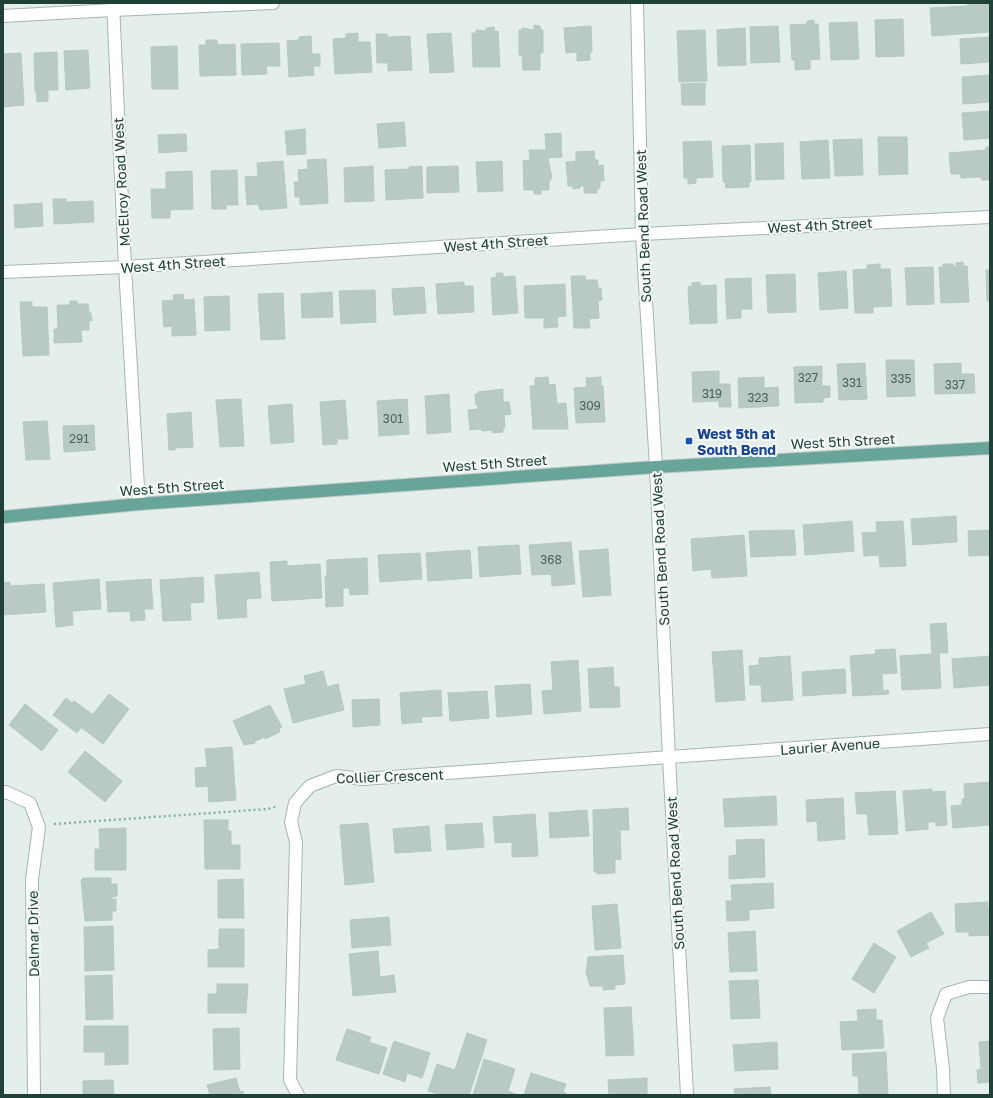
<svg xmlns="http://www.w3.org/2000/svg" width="993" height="1098" viewBox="0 0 993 1098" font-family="'Golos Text',sans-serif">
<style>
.building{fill:#b9c9c3;stroke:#b6c8c2}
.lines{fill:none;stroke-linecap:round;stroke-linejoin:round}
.minor-casing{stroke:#a6b6b2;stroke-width:14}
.major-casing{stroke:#c1cac8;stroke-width:14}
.path{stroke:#83b2a7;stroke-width:2.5;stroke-dasharray:2 3;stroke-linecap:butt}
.minor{stroke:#fff;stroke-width:12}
.major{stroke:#67a599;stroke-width:12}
.transit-dot{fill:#1a4fb4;stroke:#f5faf8;stroke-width:1.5}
.labels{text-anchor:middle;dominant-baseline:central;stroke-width:4;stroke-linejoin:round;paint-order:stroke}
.number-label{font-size:12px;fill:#48625c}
.street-label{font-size:14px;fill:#22403a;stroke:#f5faf8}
.transit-label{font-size:14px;font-weight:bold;fill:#164399;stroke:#f5faf8;text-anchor:start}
</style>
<rect width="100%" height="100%" fill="#e4eeea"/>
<g class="building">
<polygon points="968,3 990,3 990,32 932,36 930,8 968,6"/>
<polygon points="903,19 904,56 876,57 875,20"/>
<polygon points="814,20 814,24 818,24 820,59 810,60 810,69 795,70 795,60 792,60 790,25 807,24 807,21"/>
<polygon points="857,22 859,59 831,60 829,23"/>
<polygon points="534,25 540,26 541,30 543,30 543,53 540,53 540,70 523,70 522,55 519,55 519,30 522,30 522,28 534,30"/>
<polygon points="591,26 592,52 590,52 590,60 577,61 577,52 566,53 564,28"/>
<polygon points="778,26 780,62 751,63 750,27"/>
<polygon points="494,27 495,32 498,31 500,67 473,67 472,33 476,33 476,30 486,31 486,28"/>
<polygon points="745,28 746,65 718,66 717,30"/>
<polygon points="705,30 707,81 679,82 677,31"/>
<polygon points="358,33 358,42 370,42 372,72 335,74 333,39 346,38 346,34"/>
<polygon points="451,33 454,72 430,73 427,34"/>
<polygon points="376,34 387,34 387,37 410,36 412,70 388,71 388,63 377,63"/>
<polygon points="311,36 312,54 320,54 320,66 313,66 314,75 289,77 287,41 299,40 299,37"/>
<polygon points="990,37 990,62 961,64 960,39"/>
<polygon points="206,40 217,40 217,45 235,44 236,75 200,76 199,45 206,45"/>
<polygon points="279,43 280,66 266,66 267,74 242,75 241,44"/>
<polygon points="177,46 178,89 152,89 151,47"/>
<polygon points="88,50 90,88 66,90 64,51"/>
<polygon points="57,52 58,90 48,90 48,101 37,102 36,90 35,91 34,53"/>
<polygon points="21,53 24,105 3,107 3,54"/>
<polygon points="990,75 990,102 963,104 962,77"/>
<polygon points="705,83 705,105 682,105 681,84"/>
<polygon points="990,111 990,138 964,140 962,113"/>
<polygon points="404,122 406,146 379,148 377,124"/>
<polygon points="305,129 306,154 287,155 285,131"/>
<polygon points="561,133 562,157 548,158 552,178 549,182 549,190 541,190 541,194 534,194 534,190 524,190 523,161 530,160 529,150 546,150 545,134"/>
<polygon points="186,134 187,151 159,153 158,135"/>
<polygon points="878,137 907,137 908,174 879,175"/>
<polygon points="862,139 863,175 835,176 833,140"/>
<polygon points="828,140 830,178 802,179 800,142"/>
<polygon points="711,141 713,177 696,178 696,183 688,184 688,178 684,178 683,142"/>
<polygon points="783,143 784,179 756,180 755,144"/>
<polygon points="750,145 751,182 749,182 749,187 726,188 725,182 723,182 722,146"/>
<polygon points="986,147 990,147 989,180 982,180 981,177 961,178 961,174 951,174 949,153 986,150"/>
<polygon points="594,151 595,160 598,160 598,166 603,165 604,181 600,181 600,188 597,189 597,193 584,193 584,186 580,186 580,188 573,189 573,186 568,186 566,162 576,161 576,152"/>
<polygon points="326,159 328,203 300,205 300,197 295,197 294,182 299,182 298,170 308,169 307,160"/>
<polygon points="283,161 287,208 260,210 258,204 247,205 245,177 258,176 257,163"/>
<polygon points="502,161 503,191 478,192 476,162"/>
<polygon points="373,166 374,201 345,202 344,168"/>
<polygon points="422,166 423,198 386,200 385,170 409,169 409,167"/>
<polygon points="458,166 459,192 427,193 427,167"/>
<polygon points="237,170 238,205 226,205 226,209 212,209 211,171"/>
<polygon points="192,171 193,209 170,210 170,218 152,218 151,189 166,189 166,172"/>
<polygon points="53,199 66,199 66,202 93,201 94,222 54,224"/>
<polygon points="42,203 43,226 15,228 14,205"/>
<polygon points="963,262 963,266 967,266 969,302 941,303 939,267 943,267 943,264 953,264 953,267 956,266 956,263"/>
<polygon points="880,264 880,269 890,269 892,306 873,307 873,313 855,313 853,270 867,269 867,265"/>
<polygon points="933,267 934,304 907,305 905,268"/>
<polygon points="986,270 990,270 990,301 987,301"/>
<polygon points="846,271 848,308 820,310 818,273"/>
<polygon points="496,273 503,273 503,277 515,276 518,313 493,315 491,278 497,277"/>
<polygon points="795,274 796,312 768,313 766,275"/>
<polygon points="571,276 585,276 585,280 597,280 598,288 601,288 602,300 598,301 599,318 589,319 590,328 574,328"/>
<polygon points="751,278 752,309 741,309 741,318 727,319 725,279"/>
<polygon points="464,282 464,286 473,286 474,312 438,314 436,284"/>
<polygon points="700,282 700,286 716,285 717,323 690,324 688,287 692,286 692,283"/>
<polygon points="565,284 566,316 557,317 558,327 544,328 544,318 525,318 524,286"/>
<polygon points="424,287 426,313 394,315 392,289"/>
<polygon points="375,290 376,322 341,324 339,291"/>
<polygon points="332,292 333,317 302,318 301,294"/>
<polygon points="283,293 285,339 261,340 258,294"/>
<polygon points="183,294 184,300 194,299 196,335 172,336 172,326 164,327 162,301 174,300 173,295"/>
<polygon points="229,296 230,330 205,331 204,297"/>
<polygon points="70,301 77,301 77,304 88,304 89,313 91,313 92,321 89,320 89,330 81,330 82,342 54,343 54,329 58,329 57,305 70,305"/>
<polygon points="20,302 32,302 32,307 47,307 49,355 23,356"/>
<polygon points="886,360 914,360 915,396 887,397"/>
<polygon points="865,363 867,399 839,400 837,364"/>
<polygon points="961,363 961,374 974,374 975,393 935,394 934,364"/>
<polygon points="822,366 822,386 830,386 830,397 823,398 823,402 795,403 794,367"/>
<polygon points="719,371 719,384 730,384 731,407 719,407 719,401 693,402 692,372"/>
<polygon points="548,377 549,385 555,384 557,404 566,403 568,429 533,429 530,386 535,386 535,378"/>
<polygon points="601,377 601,386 603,386 605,422 576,423 574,388 587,387 586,378"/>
<polygon points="764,377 764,388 778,387 779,406 739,408 738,378"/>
<polygon points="503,389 503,402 509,402 511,414 504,415 505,428 503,428 503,432 492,433 492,430 482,431 481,429 470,430 468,410 478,409 478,404 476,405 475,394 478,394 478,392"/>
<polygon points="449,394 451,432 427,434 425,396"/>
<polygon points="241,399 244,446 220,447 216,400"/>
<polygon points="407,399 409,434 379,436 377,401"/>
<polygon points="345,400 348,439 337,439 337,444 323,445 320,402"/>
<polygon points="292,404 294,442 271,444 268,406"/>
<polygon points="191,412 193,447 175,448 175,450 169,450 167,414"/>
<polygon points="47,421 50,459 26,460 23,422"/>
<polygon points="94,425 95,450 64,452 63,426"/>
<polygon points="956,516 957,542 913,545 911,519"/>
<polygon points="852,521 854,551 805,555 803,525"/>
<polygon points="903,521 906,566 880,567 879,555 864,556 862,533 877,532 876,522"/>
<polygon points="794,530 796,555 751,557 749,531"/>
<polygon points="990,530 990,555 969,556 968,531"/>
<polygon points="744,535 747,576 712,578 711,569 693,571 691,539"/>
<polygon points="571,542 575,584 552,586 551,574 532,575 529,545"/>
<polygon points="519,545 521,574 480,577 478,547"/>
<polygon points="608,549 611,595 583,597 579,551"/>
<polygon points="470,550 472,578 428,581 426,553"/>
<polygon points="420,553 422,579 380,582 378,555"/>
<polygon points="367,558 368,594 350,595 349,588 343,588 343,606 326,607 325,576 327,576 327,560"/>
<polygon points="287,561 287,566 320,564 322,598 272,601 270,562"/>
<polygon points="259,572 261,598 246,599 247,617 218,619 215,575"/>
<polygon points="203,577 204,602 190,603 191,620 163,621 160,580"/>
<polygon points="99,579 101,609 72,611 73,625 56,627 53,583"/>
<polygon points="151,579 153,609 144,609 145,620 131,621 130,611 108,612 106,582"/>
<polygon points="10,582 10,586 44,584 46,612 3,615 3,583"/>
<polygon points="946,623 948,653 939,653 941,688 902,690 900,656 932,654 930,624"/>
<polygon points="895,649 897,673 882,674 883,691 888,690 889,694 853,696 850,656 876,654 875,650"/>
<polygon points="742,650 745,700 716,702 712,652"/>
<polygon points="790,656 793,700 762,702 761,685 750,685 749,666 759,665 759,658"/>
<polygon points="990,656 990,685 954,688 952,659"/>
<polygon points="578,660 581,711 544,714 542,691 553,690 551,662"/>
<polygon points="613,667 614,687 619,687 620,707 590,708 588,669"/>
<polygon points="845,669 846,693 803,696 802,672"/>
<polygon points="323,671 327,687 338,684 344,710 293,723 284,689 306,684 304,676"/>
<polygon points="530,684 532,714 497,717 495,686"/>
<polygon points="441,690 442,716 421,717 422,722 402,724 400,693"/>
<polygon points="487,691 489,718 450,721 448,693"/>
<polygon points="109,694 129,709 103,744 82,728"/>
<polygon points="66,698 72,703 74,701 92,714 77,733 53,715"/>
<polygon points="379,699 380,725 353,727 352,700"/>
<polygon points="25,704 58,730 42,751 9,725"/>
<polygon points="270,705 282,727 279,728 280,732 265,739 263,735 263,738 255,741 255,743 244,745 233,721"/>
<polygon points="232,747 236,800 209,802 208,786 196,787 195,768 207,767 205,749"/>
<polygon points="85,751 122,781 105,802 68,772"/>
<polygon points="990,782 990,825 953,828 951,806 962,805 962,799 965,799 964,784"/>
<polygon points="932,789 932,792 945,791 947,825 936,826 936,822 928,822 928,829 906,831 903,791"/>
<polygon points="895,791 898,834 869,835 867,814 857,814 855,793"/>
<polygon points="776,796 777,825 725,827 723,799"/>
<polygon points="843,798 845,839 818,841 817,821 807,822 806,800"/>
<polygon points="628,808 629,830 620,830 621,860 615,859 615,873 598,874 594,871 593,810"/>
<polygon points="587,810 589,836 550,838 549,813"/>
<polygon points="535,814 538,856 512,857 512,842 495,843 493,817"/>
<polygon points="204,820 228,820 228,831 231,831 231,845 240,845 240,869 205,869"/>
<polygon points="368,823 374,882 345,885 340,825"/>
<polygon points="482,823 484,847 447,850 445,825"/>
<polygon points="429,826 431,851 395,853 393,829"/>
<polygon points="126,828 126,870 95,870 95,849 100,849 99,829"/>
<polygon points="764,839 765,877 729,879 729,856 737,855 736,840"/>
<polygon points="83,878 111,878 111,884 117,884 117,896 111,897 112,899 116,899 116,911 112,911 112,920 85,921 81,880"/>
<polygon points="243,879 244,918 218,918 218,880"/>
<polygon points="773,883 774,908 749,910 749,920 727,921 726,901 732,901 731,885"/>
<polygon points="988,902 988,909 990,909 990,935 969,936 969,932 956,932 955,904"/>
<polygon points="617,904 621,948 595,950 592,906"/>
<polygon points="931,912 944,934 926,943 929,948 911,957 897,931"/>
<polygon points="389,917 391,945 352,948 350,920"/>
<polygon points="113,926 114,970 85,971 84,927"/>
<polygon points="219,929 244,929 244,967 208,967 208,950 219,949"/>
<polygon points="755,931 757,971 730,972 728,933"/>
<polygon points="874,943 896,957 874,993 852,979"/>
<polygon points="378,951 380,977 394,975 396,992 353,996 349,954"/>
<polygon points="623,955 625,984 615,985 615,989 603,990 603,986 590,986 586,972 588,957"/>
<polygon points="112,975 113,1019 86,1020 85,976"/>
<polygon points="758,980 760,1018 731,1019 729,981"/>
<polygon points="217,984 248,984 246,1013 208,1013 208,994 217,994"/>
<polygon points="631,1007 634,1055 606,1056 604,1008"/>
<polygon points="876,1009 876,1020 882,1020 884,1048 842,1050 840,1022 858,1021 857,1010"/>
<polygon points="84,1026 128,1026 128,1064 105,1065 105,1052 84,1052"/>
<polygon points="239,1028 240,1069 214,1070 213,1029"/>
<polygon points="347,1029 371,1037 369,1042 387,1048 379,1074 336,1060"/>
<polygon points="467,1033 487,1040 469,1095 441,1095 428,1091 437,1064 455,1070"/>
<polygon points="394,1041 430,1053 422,1078 407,1073 405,1082 383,1074"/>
<polygon points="990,1041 990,1082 978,1083 977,1070 981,1069 979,1042"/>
<polygon points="777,1042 778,1069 735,1071 733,1045"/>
<polygon points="886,1052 888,1095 859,1095 858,1076 853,1076 852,1054"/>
<polygon points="484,1059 515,1069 508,1091 518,1095 473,1095"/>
<polygon points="531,1073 566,1084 563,1092 566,1093 565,1095 524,1095"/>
<polygon points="236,1078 240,1092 243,1091 243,1095 210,1095 207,1085"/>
<polygon points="647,1078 647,1095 609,1095 608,1080"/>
<polygon points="113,1080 114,1095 83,1095 83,1081"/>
<polygon points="770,1087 771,1095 735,1095 734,1089"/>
</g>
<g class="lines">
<g class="minor-casing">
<g id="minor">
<polyline points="113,3 125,267 139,504"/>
<polyline points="637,3 642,234 656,467 669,758 687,1095"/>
<polyline points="3,16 113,10 273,3"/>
<polyline points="3,272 125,267 642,234 990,217"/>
<polyline points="3,793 6,792 30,803 39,827 32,879 34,1095"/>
<polyline points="298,1095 290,1080 296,842 291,822 295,803 310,786 336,776 363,779 990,734"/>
<polyline points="944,1095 943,1068 937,1018 946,994 969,987 990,987"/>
</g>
</g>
<g class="major-casing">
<polyline id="major" points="3,517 139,504 656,467 990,448"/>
</g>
<polyline class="path" points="54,824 268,809 278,806"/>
<use href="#minor" class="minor"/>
<use href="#major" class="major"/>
</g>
<rect class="transit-dot" x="685" y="437" width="8" height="8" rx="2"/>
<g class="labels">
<g class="number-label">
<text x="808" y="377">327</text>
<text x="901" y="378">335</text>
<text x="852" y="382">331</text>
<text x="955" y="384">337</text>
<text x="712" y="393">319</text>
<text x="758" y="397">323</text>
<text x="590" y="405">309</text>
<text x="393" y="418">301</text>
<text x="79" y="438">291</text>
<text x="551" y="559">368</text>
</g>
<g class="street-label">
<text transform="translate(121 182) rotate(-93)">McElroy Road West</text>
<text transform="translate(820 225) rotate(-3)">West 4th Street</text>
<text transform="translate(643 226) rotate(-92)">South Bend Road West</text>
<text transform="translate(496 243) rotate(-4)">West 4th Street</text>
<text transform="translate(173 264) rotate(-4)">West 4th Street</text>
<text transform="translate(843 441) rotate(-3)">West 5th Street</text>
<text transform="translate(495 463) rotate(-4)">West 5th Street</text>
<text transform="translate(172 487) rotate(-4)">West 5th Street</text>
<text transform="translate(660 549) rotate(-93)">South Bend Road West</text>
<text transform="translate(830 746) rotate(-4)">Laurier Avenue</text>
<text transform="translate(390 776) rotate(-2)">Collier Crescent</text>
<text transform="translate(675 873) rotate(-93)">South Bend Road West</text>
<text transform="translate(33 934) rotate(-91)">Delmar Drive</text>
</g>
<g class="transit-label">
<text x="697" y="433">West 5th at<tspan x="697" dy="16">South Bend</tspan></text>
</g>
</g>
<rect width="993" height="1098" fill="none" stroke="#22403a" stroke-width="8"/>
</svg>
